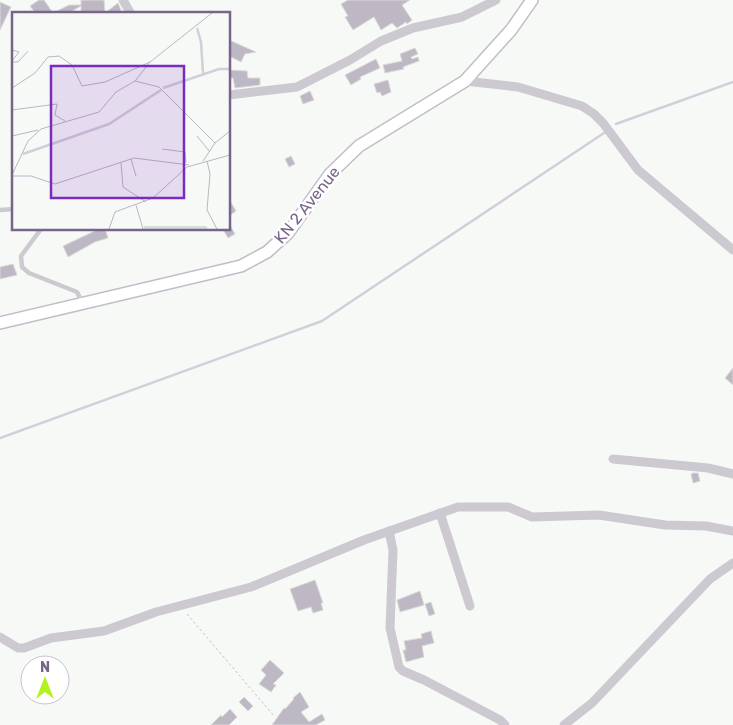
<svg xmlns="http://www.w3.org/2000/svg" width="733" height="725" viewBox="0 0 733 725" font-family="Rubik,sans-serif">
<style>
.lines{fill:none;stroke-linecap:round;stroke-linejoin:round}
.stream{stroke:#d2ceda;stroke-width:2.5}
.building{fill:#beb8c4;stroke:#d9dbd9}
.secondary-casing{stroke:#c2bdc7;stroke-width:14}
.path{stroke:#c3c0c5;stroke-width:1;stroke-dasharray:2.5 2.5;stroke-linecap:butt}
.service{stroke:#cdc9d0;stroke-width:4.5}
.minor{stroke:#cdc9d0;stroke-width:9}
.secondary{stroke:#fff;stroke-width:11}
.labels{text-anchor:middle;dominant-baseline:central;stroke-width:5;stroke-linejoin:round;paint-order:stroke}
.street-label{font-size:16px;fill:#78668a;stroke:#fff}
.inset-river{fill:none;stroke:#d2ceda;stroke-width:2.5}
.inset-road{fill:none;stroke:#bcb5c4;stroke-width:1}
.view{fill:#7b2cbf;fill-opacity:0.15;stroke:#7b2cbf;stroke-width:2.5}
.inset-edge{fill:none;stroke:#78668a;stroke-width:2.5}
</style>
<rect width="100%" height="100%" fill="#f7f9f7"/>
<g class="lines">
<g class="stream">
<polyline points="616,124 733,82"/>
<polyline points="0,438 322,321 607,131"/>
</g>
</g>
<g class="building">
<polygon points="39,0 44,0 53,13 69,5 81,5 81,0 104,0 105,13 118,3 121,10 116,14 81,14 81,6 67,14 36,14 30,6"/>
<polygon points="348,0 410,0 402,5 412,20 407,24 406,22 397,28 392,23 381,30 374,17 353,30 345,17 348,16 341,4"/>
<polygon points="0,2 11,7 0,30"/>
<polygon points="229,40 256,52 245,54 241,62 229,56"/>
<polygon points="415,48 418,54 411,57 412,59 418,57 419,61 403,67 404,69 385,73 383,65 402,61 400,54"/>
<polygon points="376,59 380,68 360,77 361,79 351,85 345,75"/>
<polygon points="229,70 247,71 248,78 260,78 260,85 235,88 233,78 229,78"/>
<polygon points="388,80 391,92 382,96 380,92 377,93 374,84"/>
<polygon points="310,91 314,100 303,104 300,96"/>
<polygon points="291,156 295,164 289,167 285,159"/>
<polygon points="229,199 236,211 229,216"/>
<polygon points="231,227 235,234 228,238 224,231"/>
<polygon points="99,229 105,229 108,238 95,242 68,257 63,246"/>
<polygon points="13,264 17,275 0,279 0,267"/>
<polygon points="733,368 733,385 725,378"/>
<polygon points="693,473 698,473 700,481 693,483 691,474"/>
<polygon points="315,580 323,603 321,603 323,610 313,613 311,607 298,611 290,589"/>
<polygon points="420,591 424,605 400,612 397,600"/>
<polygon points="431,602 435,614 429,616 425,604"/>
<polygon points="431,631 434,643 422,646 424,657 406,662 403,650 406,650 404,641 422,638 421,634"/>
<polygon points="270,660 284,673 273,684 276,685 271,692 259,684 266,675 261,670"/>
<polygon points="300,692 309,707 301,712 309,722 322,714 325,720 316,725 272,725 284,708 285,709 294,699 293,698"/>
<polygon points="244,697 253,706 248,711 239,702"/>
<polygon points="230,709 237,717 229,725 211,725 221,715 222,717"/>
</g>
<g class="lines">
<g class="secondary-casing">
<polyline id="secondary" points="0,323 241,266 267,252 288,233 330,174 359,146 465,81 511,30 532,0"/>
</g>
<polyline class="path" points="187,614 274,716"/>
<g class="service">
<polyline points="0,210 14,209"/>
<polyline points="41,229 21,256 22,267 29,273 77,292 82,302"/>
</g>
<g class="minor">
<polyline points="123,0 131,14"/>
<polyline points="465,81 518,87 582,106 594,114 603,123 638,170 733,250"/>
<polyline points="229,95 297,87 350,60 381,41 413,28 462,17 496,0"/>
<polyline points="613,459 708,468 733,474"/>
<polyline points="440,513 470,606"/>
<polyline points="389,531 393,550 390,628 399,667 403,671 424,680 500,720 505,725"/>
<polyline points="0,637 18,648 24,648 51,638 104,631 156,612 251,587 364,540 458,507 508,507 532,517 599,515 665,525 706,526 733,531"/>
<polyline points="564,725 592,703 710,579 733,563"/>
</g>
<use href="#secondary" class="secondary"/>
</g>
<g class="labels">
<g class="street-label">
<text transform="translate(307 205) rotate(-51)">KN 2 Avenue</text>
</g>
</g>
<g transform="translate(12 12)">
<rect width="218" height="218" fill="#f7f9f7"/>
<path d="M132 214H194L196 217H132Z" fill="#d5e0dc"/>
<path class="inset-river" d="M185 16 189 30 191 61M151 76 207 57H218M11 142 97 112 149 78"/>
<path class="inset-road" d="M0 38 7 40 0 49M0 50H6L16 39M123 69 147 75 203 131M0 76 23 61 36 45 47 44 60 53 70 74 93 70 138 50M0 98 45 92 43 103 53 109M0 124 26 118M185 124 198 140M150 137 173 140 174 151M119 147 124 164M191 149 203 131 218 119M195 149 198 162 195 198 205 217M109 151 111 175 134 190M0 163 16 129 29 117 87 100 104 80 123 69 138 50 200 1M0 164H19L43 172 122 146 177 153M124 193 131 217M97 217 103 200 141 186 175 155 218 143"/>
<path class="view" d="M39 54H172V186H39Z"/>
<rect width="218" height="218" class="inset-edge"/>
</g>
<g transform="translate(45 680)"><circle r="24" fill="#ffffff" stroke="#c9c2d0"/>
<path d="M0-4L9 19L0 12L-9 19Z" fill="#b4f120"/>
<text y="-8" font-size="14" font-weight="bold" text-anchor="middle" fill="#78668a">N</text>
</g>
</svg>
